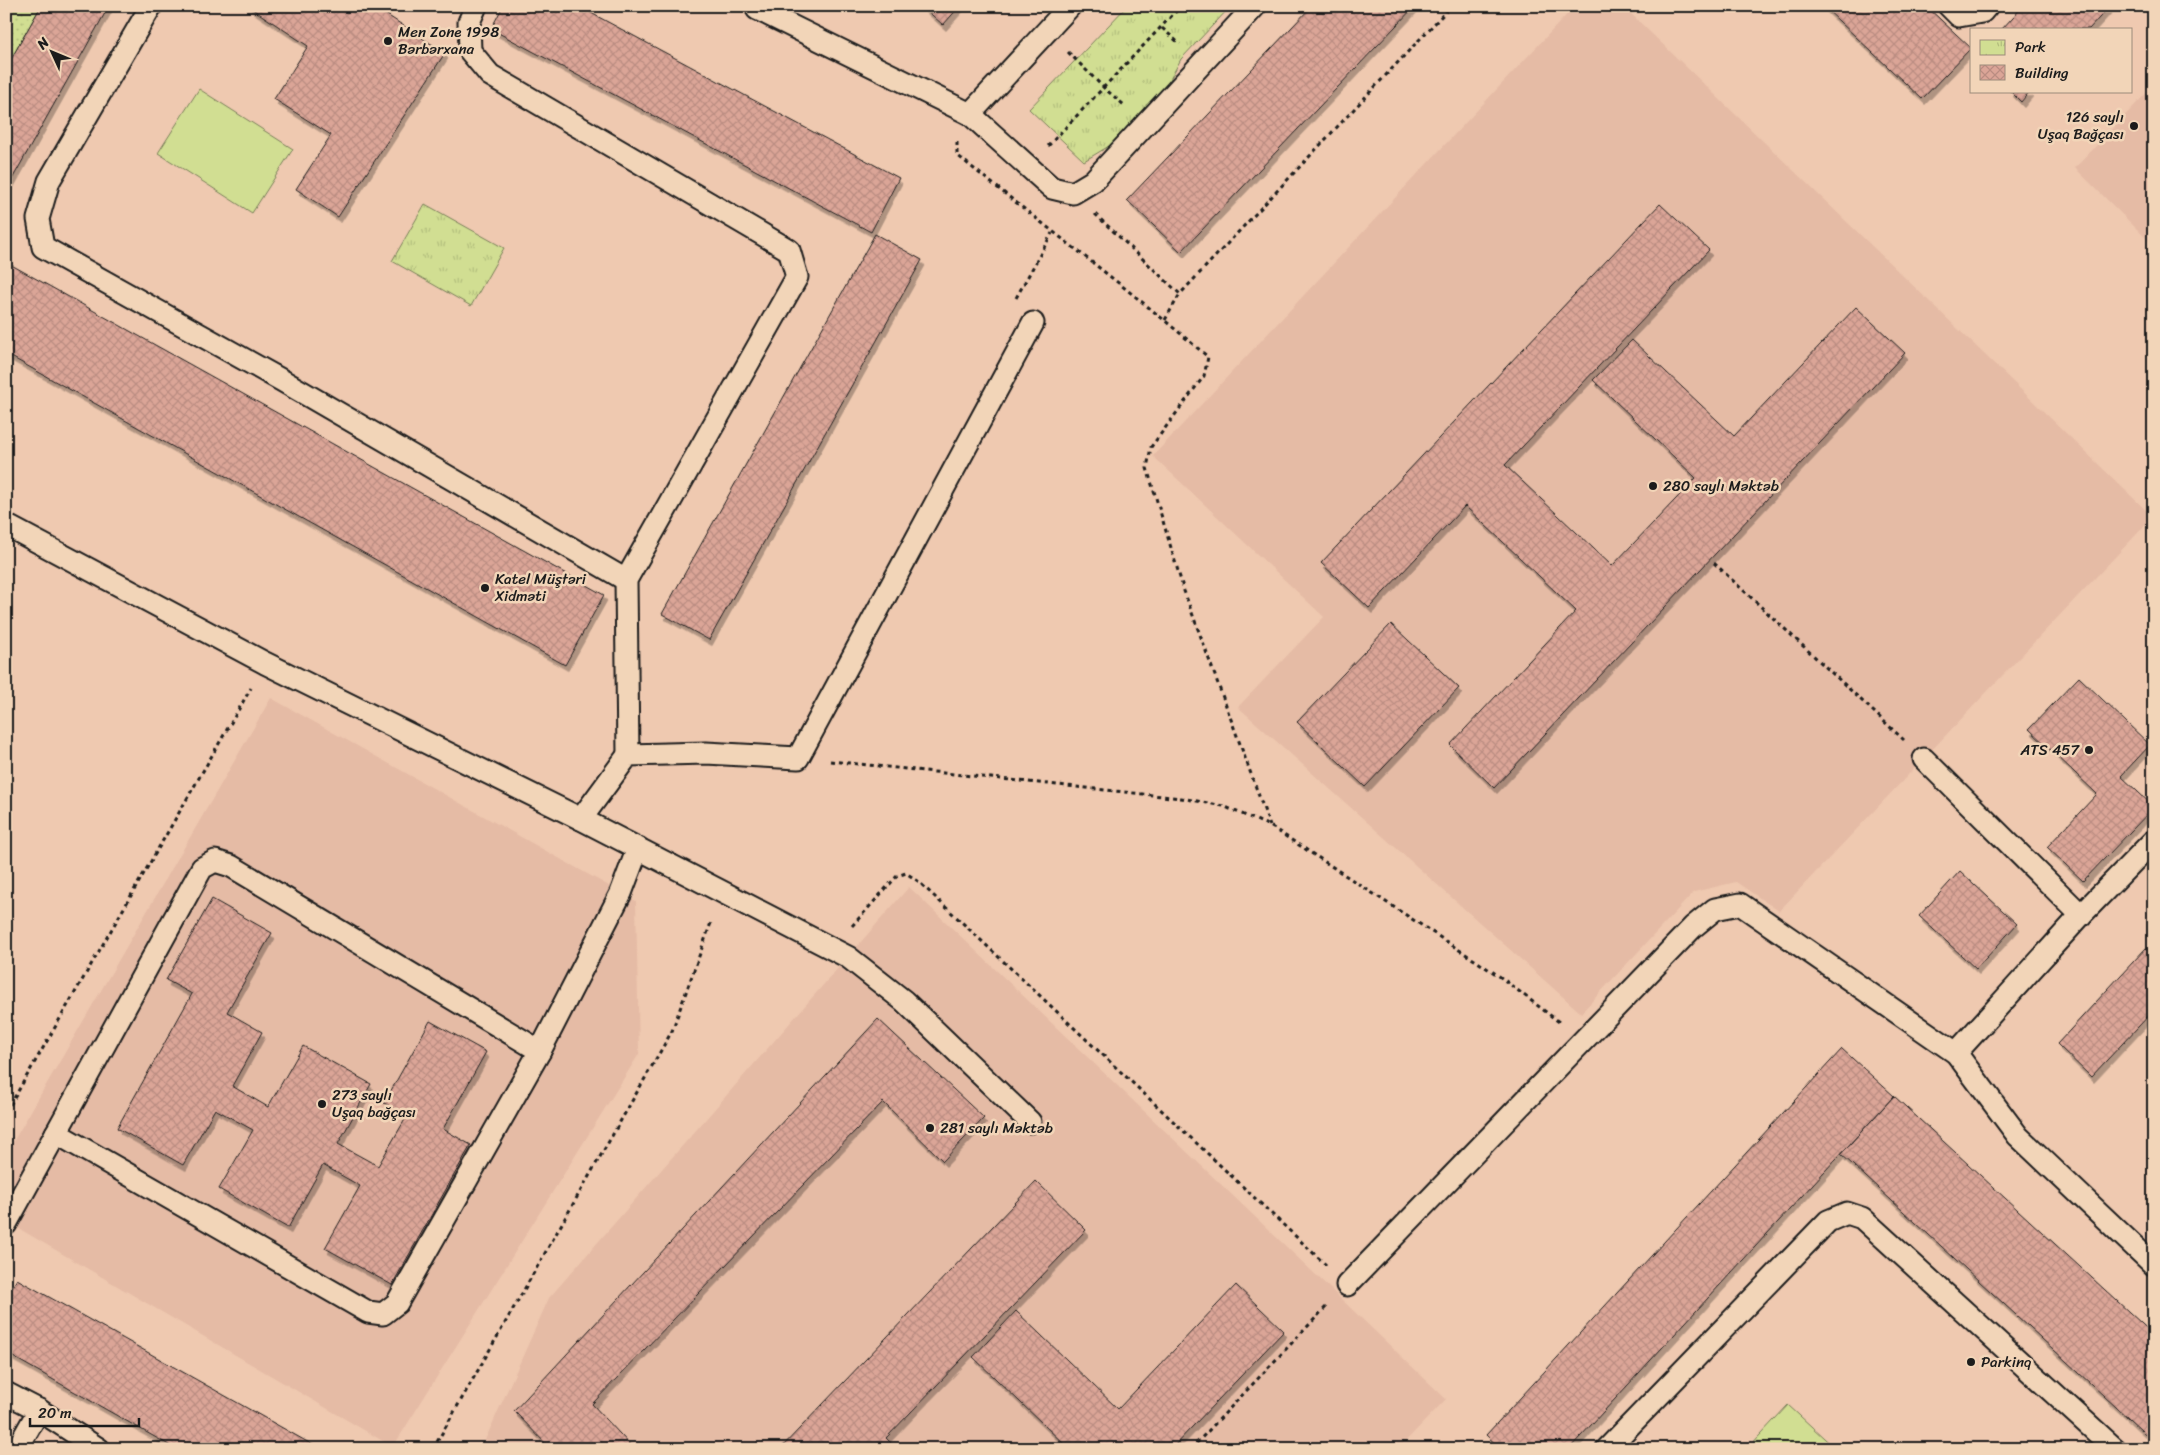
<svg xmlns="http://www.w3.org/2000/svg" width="2160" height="1455" viewBox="0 0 2160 1455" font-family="Sriracha,sans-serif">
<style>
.built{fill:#e5bba5}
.grass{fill:url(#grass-dots);stroke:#767d57}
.park{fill:url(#park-tufts);stroke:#767d57}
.pitch{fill:#d1de92;stroke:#767d57}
.building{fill:url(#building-cross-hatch);stroke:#1c1c1c;filter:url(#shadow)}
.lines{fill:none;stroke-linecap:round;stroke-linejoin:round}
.service-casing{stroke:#1c1c1c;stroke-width:25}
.path{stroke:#1c1c1c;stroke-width:3;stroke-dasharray:4 4;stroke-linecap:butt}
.service{stroke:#f2d5b8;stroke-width:21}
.poi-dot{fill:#1c1c1c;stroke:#f2d5b8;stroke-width:2}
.labels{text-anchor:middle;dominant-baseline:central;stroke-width:5;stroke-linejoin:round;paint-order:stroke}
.poi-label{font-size:15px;fill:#1c1c1c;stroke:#f2d5b8;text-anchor:start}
</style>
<defs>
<pattern id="grass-dots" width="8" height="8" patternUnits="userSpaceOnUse" patternTransform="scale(1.25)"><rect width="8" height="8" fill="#d1de92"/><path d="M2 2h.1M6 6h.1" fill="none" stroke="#b3be7d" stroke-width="1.8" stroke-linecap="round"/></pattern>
<pattern id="park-tufts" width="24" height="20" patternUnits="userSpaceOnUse" patternTransform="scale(1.25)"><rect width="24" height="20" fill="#d1de92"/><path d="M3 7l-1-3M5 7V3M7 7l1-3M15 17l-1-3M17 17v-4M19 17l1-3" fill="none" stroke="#b3be7d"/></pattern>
<pattern id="building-cross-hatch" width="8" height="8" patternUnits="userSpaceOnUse" patternTransform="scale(1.25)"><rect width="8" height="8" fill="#dba597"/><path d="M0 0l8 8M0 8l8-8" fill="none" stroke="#bb8d82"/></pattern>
<filter id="shadow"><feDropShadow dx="3" dy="5.5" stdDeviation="0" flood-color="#0004"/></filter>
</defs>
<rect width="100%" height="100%" fill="#efc9b0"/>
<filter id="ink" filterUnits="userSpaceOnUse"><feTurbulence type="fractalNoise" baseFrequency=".02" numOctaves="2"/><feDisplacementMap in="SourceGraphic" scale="10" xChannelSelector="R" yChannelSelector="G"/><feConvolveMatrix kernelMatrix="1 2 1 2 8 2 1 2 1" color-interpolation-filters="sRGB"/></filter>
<g filter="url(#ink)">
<g class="built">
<polygon points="1575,6 1623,6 2153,517 1779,911 1736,882 1694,892 1581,1013 1238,707 1324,617 1153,456"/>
<polygon points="2154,85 2154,246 2075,168"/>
<polygon points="271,698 636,901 639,1054 393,1447 6,1221 6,1154"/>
<polygon points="909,887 1446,1399 1398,1449 481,1449 549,1298"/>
</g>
<polygon class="grass" points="6,6 41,6 6,68"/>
<g class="park">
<polygon points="1127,6 1231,6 1181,59 1146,124 1084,161 1029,109"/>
<polygon points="425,204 504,248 471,306 392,261"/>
</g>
<g class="pitch">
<polygon points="199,89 293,149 252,213 158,153"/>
<polygon points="1788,1405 1836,1449 1747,1449"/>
</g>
<g class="building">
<polygon points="41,6 109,6 6,190 6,68"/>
<polygon points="248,6 389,6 384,13 445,53 338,217 296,189 331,135 274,99 308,46"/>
<polygon points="503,6 578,6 899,178 871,232 491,29"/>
<polygon points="922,6 960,6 943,25"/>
<polygon points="1312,6 1415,6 1181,252 1127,200"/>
<polygon points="1823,6 1926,6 1971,48 1922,99"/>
<polygon points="2023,6 2110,6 2089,29 2002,29"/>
<polygon points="2010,91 2030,91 2021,102"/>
<polygon points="1660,204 1709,250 1505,465 1612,566 1696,478 1593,380 1632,340 1734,436 1856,307 1905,353 1494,788 1450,745 1576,611 1465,506 1369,608 1321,563"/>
<polygon points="875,234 922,260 709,640 662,614"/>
<polygon points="6,262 604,595 565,665 6,354"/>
<polygon points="1391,624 1459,688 1365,787 1297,722"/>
<polygon points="2079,677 2150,745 2121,776 2154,807 2083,881 2047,847 2097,794 2029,729"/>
<polygon points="1960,871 2017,924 1976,969 1919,916"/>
<polygon points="212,899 272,933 227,1012 262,1032 232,1086 268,1107 303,1046 371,1084 338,1144 378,1166 407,1116 384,1103 430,1021 486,1052 443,1129 471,1145 392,1285 325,1248 360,1186 323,1165 288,1228 219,1189 253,1130 215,1109 183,1165 117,1128 192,994 166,980"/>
<polygon points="2146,948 2154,955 2154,1010 2091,1077 2057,1044"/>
<polygon points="878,1019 984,1118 943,1161 883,1102 592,1404 634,1449 551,1449 514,1411"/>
<polygon points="1842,1049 1894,1096 1569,1449 1501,1449 1486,1435"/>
<polygon points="1894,1096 2154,1335 2154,1442 1841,1154"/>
<polygon points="1036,1181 1086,1230 886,1438 897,1449 780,1449"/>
<polygon points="17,1279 320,1449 176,1449 6,1353 6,1297"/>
<polygon points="1236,1285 1284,1331 1171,1449 1065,1449 1067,1447 973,1357 1016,1311 1118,1409"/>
</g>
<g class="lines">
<g class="service-casing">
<g id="service">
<polyline points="151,6 49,181 38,219 43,247 283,381 626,580"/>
<polyline points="476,6 469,22 470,51 490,75 789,250 797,277 626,580 628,755"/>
<polyline points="1070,6 970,114 1052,188 1073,193 1093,181 1255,6"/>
<polyline points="1949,6 1959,16 1982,12 1987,6"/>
<polyline points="757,9 970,114"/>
<polyline points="6,525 265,663 581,819 848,957 904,1001 1030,1122"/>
<polyline points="1924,759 2081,915"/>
<polyline points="581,819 628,755 706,753 798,758 1033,323"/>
<polyline points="1956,1053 2081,915 2154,840"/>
<polyline points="56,1133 368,1312 383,1314 397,1303 540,1051 621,893 638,848"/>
<polyline points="6,1224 202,868 215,861 231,866 540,1051"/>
<polyline points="1347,1285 1693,927 1715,909 1740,904 1956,1053 2018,1136 2154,1265"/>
<polyline points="6,1393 39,1410 99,1449"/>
<polyline points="17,1449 39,1410"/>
<polyline points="1607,1449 1828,1221 1847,1213 1862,1218 2115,1449"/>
</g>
</g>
<g class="path">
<polyline points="1162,28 1180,44"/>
<polyline points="1068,52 1104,88 1124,105"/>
<path d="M957 142V155C1040 223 1127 287 1208 357L1204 376 1151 447 1147 468 1184 591 1270 826"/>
<polyline points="1048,146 1181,6"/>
<polyline points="1095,214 1180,294 1451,6"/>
<polyline points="1016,298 1052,233"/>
<polyline points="1165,320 1180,294"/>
<polyline points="1714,563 1904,740"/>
<polyline points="830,761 1181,798 1223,806 1270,826 1499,976 1559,1022"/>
<polyline points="852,926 897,876 906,873 918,881 1326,1265"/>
<polyline points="6,1112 251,688"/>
<polyline points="433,1449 672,1031 712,920"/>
<polyline points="1191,1449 1327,1306"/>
</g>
<use href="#service" class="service"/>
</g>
</g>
<g class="poi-dot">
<circle cx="388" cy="41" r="5"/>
<circle cx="2134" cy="126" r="5"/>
<circle cx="1653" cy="486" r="5"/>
<circle cx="485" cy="588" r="5"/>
<circle cx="2089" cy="750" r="5"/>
<circle cx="322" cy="1104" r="5"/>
<circle cx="930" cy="1128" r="5"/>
<circle cx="1971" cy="1362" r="5"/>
</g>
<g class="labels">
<g class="poi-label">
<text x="398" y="32">Men Zone 1998<tspan x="398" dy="17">Bərbərxana</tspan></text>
<text x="2124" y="117" text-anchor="end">126 saylı<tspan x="2124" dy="17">Uşaq Bağçası</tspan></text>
<text x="1663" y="486">280 saylı Məktəb</text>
<text x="495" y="579">Katel Müştəri<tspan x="495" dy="17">Xidməti</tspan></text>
<text x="2079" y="750" text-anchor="end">ATS 457</text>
<text x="332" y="1095">273 saylı<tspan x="332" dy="17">Uşaq bağçası</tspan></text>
<text x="940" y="1128">281 saylı Məktəb</text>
<text x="1981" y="1362">Parkinq</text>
</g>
</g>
<rect width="2160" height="1455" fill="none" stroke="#f2d5b8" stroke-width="25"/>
<rect x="12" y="12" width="2135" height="1430" fill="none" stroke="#1c1c1c" stroke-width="2" filter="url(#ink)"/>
<rect x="1970" y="28" width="162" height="65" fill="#f2d5b8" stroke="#9c8b7a"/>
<rect x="1980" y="40" width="25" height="15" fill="url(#park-tufts)" stroke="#9c8b7a"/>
<text x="2015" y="52" font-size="15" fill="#1c1c1c">Park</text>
<rect x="1980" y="65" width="25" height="15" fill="url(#building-cross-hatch)" stroke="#9c8b7a"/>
<text x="2015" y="78" font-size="15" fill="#1c1c1c">Building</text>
<g transform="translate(52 52) rotate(314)" stroke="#f2d5b8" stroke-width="4" paint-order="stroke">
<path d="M0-4L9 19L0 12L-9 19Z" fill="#1c1c1c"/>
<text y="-8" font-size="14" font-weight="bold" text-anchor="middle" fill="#1c1c1c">N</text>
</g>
<path d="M30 1418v8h109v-8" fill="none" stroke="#1c1c1c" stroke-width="2.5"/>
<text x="38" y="1418" font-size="15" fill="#1c1c1c" stroke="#f2d5b8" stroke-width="4" paint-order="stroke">20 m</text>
</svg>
